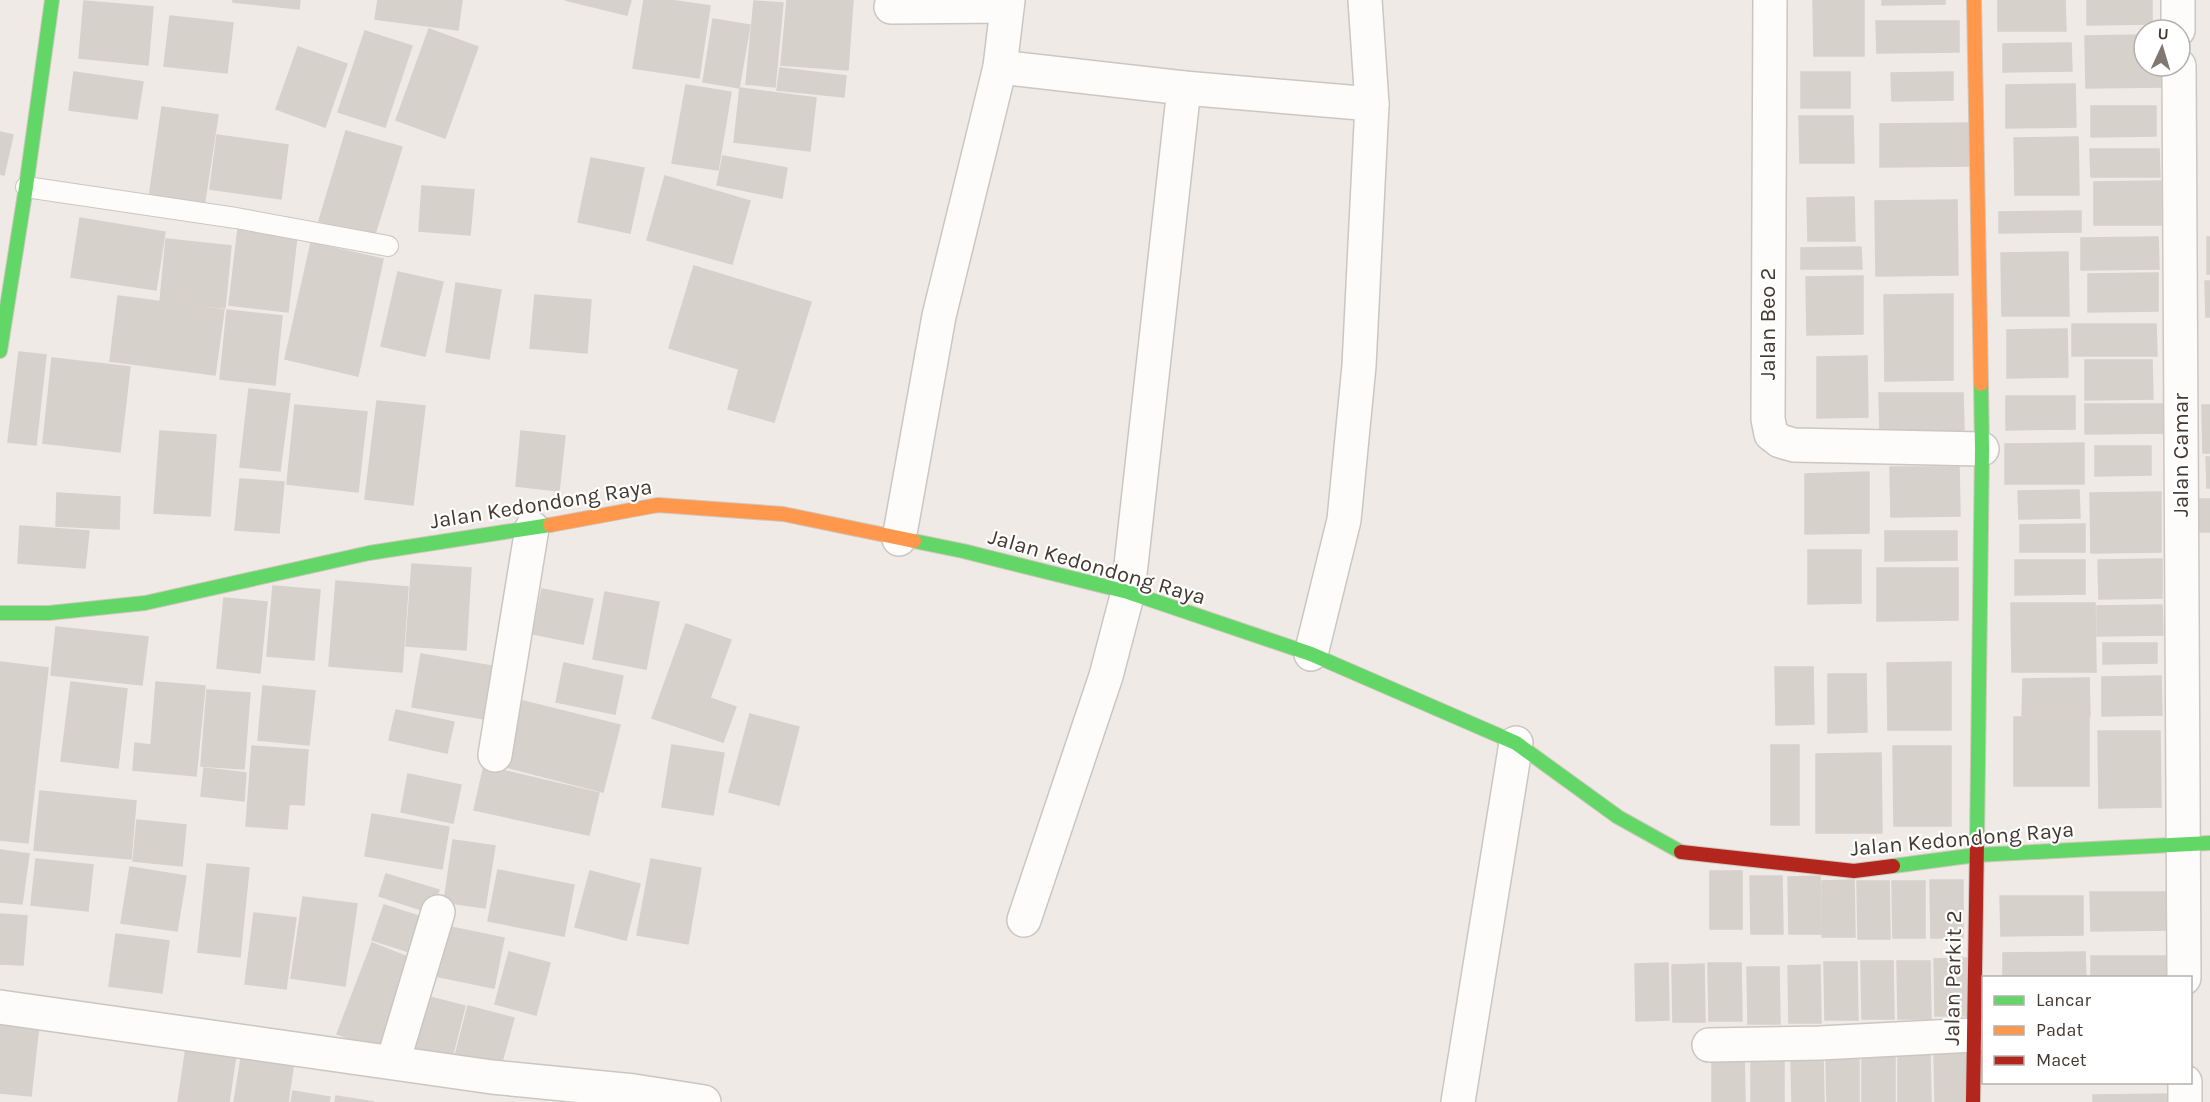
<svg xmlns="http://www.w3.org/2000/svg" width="2210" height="1102" viewBox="0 0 2210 1102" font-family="Karla,sans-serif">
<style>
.building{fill:#d7d1cc;stroke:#d7d1cb;stroke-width:1.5}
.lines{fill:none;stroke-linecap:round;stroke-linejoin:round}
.lane-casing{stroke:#cbc6c1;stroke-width:22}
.street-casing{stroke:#cbc6c1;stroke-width:36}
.fast-casing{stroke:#d0c7bc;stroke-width:16}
.slow-casing{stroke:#d0c7bc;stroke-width:16}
.jam-casing{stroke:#d0c7bc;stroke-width:16}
.lane{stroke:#fdfcfb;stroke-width:20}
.street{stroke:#fdfcfb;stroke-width:33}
.fast{stroke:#63d668;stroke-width:14}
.slow{stroke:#ff974d;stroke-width:14}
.jam{stroke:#b3261e;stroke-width:14}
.labels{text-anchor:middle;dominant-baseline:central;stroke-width:4.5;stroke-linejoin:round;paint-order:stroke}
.street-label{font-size:22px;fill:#443a32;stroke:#fff}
</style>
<rect width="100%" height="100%" fill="#efeae5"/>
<g class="building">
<polygon points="233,0 300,0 299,9 233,2"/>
<polygon points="378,0 462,0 458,30 375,19"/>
<polygon points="565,0 631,0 627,15"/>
<polygon points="644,0 669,0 710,6 699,78 633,68"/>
<polygon points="787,0 853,0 848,70 781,65"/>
<polygon points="1813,0 1864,0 1864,56 1814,56"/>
<polygon points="1882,0 1945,0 1945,4 1882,5"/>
<polygon points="1998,0 2065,0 2066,31 1998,31"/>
<polygon points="2087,0 2152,0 2152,24 2087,25"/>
<polygon points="84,1 153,7 148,65 79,58"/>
<polygon points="754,1 783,3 775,87 746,84"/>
<polygon points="170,16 233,23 227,73 164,66"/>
<polygon points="713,19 750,25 739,88 703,82"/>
<polygon points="1876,21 1959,21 1959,52 1877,53"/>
<polygon points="429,29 478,47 445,138 396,120"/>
<polygon points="365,31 412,46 385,127 338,112"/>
<polygon points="2144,35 2144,66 2162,66 2163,87 2086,88 2085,36"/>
<polygon points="2071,43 2072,71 2003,72 2003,44"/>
<polygon points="298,47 347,64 325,127 276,109"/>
<polygon points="780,68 846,76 844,97 777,90"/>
<polygon points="74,72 143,82 137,119 69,110"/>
<rect x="1801" y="72" width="49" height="36"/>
<polygon points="1953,72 1953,100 1892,101 1891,73"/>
<polygon points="2075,84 2076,127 2006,128 2006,85"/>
<polygon points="686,85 731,92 718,170 672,163"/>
<polygon points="740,88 816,98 810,151 734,142"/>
<polygon points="2091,106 2156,106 2156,136 2091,137"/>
<polygon points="162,107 218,115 204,206 149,198"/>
<polygon points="1799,116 1853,116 1854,163 1800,163"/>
<polygon points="1971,123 1972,166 1880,167 1880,124"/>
<polygon points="346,131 402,147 374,237 319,221"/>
<polygon points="0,132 13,135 4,175 0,174"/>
<polygon points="217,135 288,145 281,199 210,189"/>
<polygon points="2078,137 2079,195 2015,195 2014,138"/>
<polygon points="2090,149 2159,149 2160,177 2091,177"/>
<polygon points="723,156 787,168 782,198 717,185"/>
<polygon points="591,158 644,168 630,233 578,222"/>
<polygon points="665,176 750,201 732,264 647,240"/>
<polygon points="2161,181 2161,225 2094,225 2094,182"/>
<polygon points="422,186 474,190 470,235 419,231"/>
<polygon points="1854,197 1855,241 1808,241 1807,198"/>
<polygon points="1957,200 1958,275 1876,276 1875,201"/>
<polygon points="2081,211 2081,232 1999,233 1999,212"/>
<polygon points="80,218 165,232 156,290 71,277"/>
<polygon points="238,229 297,236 288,312 229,305"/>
<polygon points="2158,237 2159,269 2081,270 2081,238"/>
<rect x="2207" y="237" width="3" height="37"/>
<polygon points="166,239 231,246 225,308 160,302"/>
<polygon points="311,243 383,259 358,376 285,359"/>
<polygon points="1861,247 1862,269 1801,269 1801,248"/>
<polygon points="2068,252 2069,316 2002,316 2001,253"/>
<polygon points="694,266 811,302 774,422 728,409 739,369 669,348"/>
<polygon points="398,272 443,282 425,356 381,346"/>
<polygon points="2158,273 2158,311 2088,312 2088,274"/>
<polygon points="1863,276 1863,334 1807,335 1806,277"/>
<polygon points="2205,281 2210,281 2210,317 2206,317"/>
<polygon points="456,283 501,290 489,359 446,352"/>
<polygon points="1953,294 1953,380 1885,381 1884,295"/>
<polygon points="535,295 591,300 587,353 530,348"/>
<polygon points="118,296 224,310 215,375 110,361"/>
<polygon points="227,310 282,316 275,385 220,379"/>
<polygon points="2072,324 2156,324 2157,356 2072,356"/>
<polygon points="2067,329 2068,377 2007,378 2007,330"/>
<polygon points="19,352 46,355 36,445 8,442"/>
<polygon points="1867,356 1868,417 1817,418 1817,357"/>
<polygon points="52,358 130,367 120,452 43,443"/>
<polygon points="2085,360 2152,360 2153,399 2085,400"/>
<polygon points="249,389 290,394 280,471 240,467"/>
<polygon points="1879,393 1963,393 1964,432 1880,433"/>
<polygon points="2006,396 2075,396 2075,429 2006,430"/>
<polygon points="377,401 425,406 413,505 365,499"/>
<polygon points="2085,404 2169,404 2170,433 2085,434"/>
<polygon points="295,405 367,412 358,492 287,484"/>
<polygon points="2202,405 2210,405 2210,453 2203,453"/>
<polygon points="160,431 216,435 210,516 154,513"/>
<polygon points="521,431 565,436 559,491 516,486"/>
<polygon points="2084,443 2084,484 2005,484 2005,444"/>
<polygon points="2095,446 2151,446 2151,475 2095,476"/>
<polygon points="2206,457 2210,457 2210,488 2207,488"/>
<polygon points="1890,467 1959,467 1960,516 1891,517"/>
<polygon points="1869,472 1869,533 1805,534 1805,474"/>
<polygon points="240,479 284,482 279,533 235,530"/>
<polygon points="2079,490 2080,518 2019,519 2018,491"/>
<polygon points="2161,492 2161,552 2091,553 2090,493"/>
<polygon points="57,493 120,497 119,529 56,526"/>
<polygon points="2199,499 2210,499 2210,532 2200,532"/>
<polygon points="2085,524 2085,552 2020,552 2020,525"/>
<polygon points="20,526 89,531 85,568 18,563"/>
<polygon points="1885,531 1957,531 1957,560 1885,561"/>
<polygon points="1808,550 1861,550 1861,603 1808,604"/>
<polygon points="2162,559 2162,598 2099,599 2098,560"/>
<polygon points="2015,560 2085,560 2085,594 2015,595"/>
<polygon points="412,564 471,568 466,650 406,646"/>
<polygon points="1877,568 1958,568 1958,620 1877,621"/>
<polygon points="336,581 408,587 402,672 329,666"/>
<polygon points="273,586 320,590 314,660 267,656"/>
<polygon points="542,589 593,599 583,644 533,634"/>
<polygon points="605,592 659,602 646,669 593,659"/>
<polygon points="224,598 267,602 260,673 217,668"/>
<polygon points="2011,603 2095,603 2096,672 2012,672"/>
<polygon points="2162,605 2163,635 2097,636 2097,606"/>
<polygon points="686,624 731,640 710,698 736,707 723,742 652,718"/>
<polygon points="56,627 148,637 142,685 51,675"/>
<polygon points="2103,643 2157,643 2157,663 2103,664"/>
<polygon points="421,654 498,667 490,720 412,707"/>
<polygon points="0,662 48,668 28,843 0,840"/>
<polygon points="1951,662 1951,730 1888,730 1887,663"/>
<polygon points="564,663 623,676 615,714 556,702"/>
<polygon points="1775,667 1813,667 1814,724 1776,725"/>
<polygon points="1828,674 1866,674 1867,732 1828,733"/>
<polygon points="2161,676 2162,715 2102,716 2102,677"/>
<polygon points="2089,678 2090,716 2022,716 2023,679"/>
<polygon points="71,682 127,689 118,768 61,761"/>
<polygon points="156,682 205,686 196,776 133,770 135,743 151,745"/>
<polygon points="263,686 315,691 309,745 258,740"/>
<polygon points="207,690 250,693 244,769 201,766"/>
<polygon points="523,701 620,725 603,792 506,767"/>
<polygon points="396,710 454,722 447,753 389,740"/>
<polygon points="750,714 799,727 779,805 729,792"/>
<rect x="2014" y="717" width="75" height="69"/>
<polygon points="2098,731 2160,731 2161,807 2099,808"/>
<polygon points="672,745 724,753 713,815 662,807"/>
<rect x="1771" y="745" width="28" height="80"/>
<polygon points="252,746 308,750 304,805 289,804 287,829 246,826"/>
<polygon points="1893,746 1951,746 1951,826 1894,826"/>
<polygon points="1881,753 1882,833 1816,833 1816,754"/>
<polygon points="484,766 599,793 589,835 474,810"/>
<polygon points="204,768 246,773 244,801 201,796"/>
<polygon points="408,774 461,785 453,823 401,812"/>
<polygon points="40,791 136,801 131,859 34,850"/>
<polygon points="372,814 449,827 442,869 365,856"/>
<polygon points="137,820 186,825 182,866 133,861"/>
<polygon points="453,840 495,846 485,908 444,902"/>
<polygon points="0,850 29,854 22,904 0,902"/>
<polygon points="36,859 93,865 88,911 31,905"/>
<polygon points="651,859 701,868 688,944 637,935"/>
<polygon points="207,864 249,868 240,957 198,952"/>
<polygon points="130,867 186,876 177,931 121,923"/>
<polygon points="498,870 574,885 564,936 488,921"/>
<polygon points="590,871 640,884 626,940 575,927"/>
<rect x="1710" y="871" width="32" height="58"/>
<polygon points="386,874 439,890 431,913 379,896"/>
<polygon points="1750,876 1782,876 1783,934 1751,934"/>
<polygon points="1820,876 1821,934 1789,934 1788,877"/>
<polygon points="1854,880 1855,937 1822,937 1822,881"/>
<polygon points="1930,880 1963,880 1963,938 1931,938"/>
<polygon points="1857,881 1889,881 1890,939 1858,939"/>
<polygon points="1892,881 1925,881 1925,938 1893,938"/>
<polygon points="2090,892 2172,892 2173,930 2091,931"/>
<polygon points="2000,896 2083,896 2083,935 2001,936"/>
<polygon points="303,897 357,904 345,986 291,978"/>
<polygon points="384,905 431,920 419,955 372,940"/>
<polygon points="254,913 296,918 286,989 245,984"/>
<polygon points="0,914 27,916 23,965 0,964"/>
<polygon points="441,925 504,938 494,988 430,975"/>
<polygon points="116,934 169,941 162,993 109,986"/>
<polygon points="372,943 420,962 386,1052 337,1034"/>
<polygon points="509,952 550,963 536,1015 495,1004"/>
<polygon points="2085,952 2086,978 2003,978 2003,953"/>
<rect x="2091" y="956" width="82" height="22"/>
<polygon points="1967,958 1967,1016 1935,1016 1934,959"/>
<polygon points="1861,961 1893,961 1894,1019 1862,1019"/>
<polygon points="1897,961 1930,961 1931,1019 1898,1019"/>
<polygon points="1824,962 1857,962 1858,1020 1825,1020"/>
<polygon points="1668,963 1669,1020 1636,1021 1635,964"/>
<polygon points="1708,963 1741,963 1742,1021 1709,1021"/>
<polygon points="1704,964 1705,1022 1673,1022 1672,965"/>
<polygon points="1820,965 1821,1023 1789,1023 1788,966"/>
<polygon points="1747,967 1779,967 1780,1024 1748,1024"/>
<polygon points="418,994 465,1006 450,1065 402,1053"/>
<polygon points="468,1006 514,1018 498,1076 453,1064"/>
<polygon points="0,1011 40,1015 31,1096 0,1093"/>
<polygon points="187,1041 237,1048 229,1102 178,1102"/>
<polygon points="243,1046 295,1054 288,1102 234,1102"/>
<polygon points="1967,1052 1967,1102 1935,1102 1934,1053"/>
<polygon points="1898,1054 1930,1054 1931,1102 1898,1102"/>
<polygon points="1712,1057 1744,1057 1745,1102 1712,1102"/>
<rect x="1862" y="1057" width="33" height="45"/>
<polygon points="1823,1058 1824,1102 1792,1102 1791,1059"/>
<polygon points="1826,1059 1859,1059 1859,1102 1827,1102"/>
<polygon points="1784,1060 1784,1102 1751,1102 1751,1061"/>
<polygon points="293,1091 330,1097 329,1102 291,1102"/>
<polygon points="2175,1094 2175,1102 2093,1102 2093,1095"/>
<polygon points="336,1096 374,1102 335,1102"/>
</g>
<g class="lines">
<g class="lane-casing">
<polyline id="lane" points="26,187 236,218 388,246"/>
</g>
<g class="street-casing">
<g id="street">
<polyline points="893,0 891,7 1007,6"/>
<polyline points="1770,0 1768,419 1771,434 1780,441 1794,445 1982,449"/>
<polyline points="2178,0 2178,30"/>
<polyline points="2179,66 2184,978"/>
<polyline points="1000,67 1008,0"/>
<polyline points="899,539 939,316 1000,67 1184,88 1372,104"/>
<polyline points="1311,654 1344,520 1359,366 1372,104 1365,0"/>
<polyline points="495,755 532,528"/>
<polyline points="1024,920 1106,676 1128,592 1184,88"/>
<polyline points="0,1007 492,1077 634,1091 704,1102"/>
<polyline points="1709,1045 1820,1043 1974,1035"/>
<polyline points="393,1062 438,912"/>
<polyline points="2185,1082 2185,1102"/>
<polyline points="1458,1102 1516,743"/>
</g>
</g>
<g class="fast-casing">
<g id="fast">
<polyline points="0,351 26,187 52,0"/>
<polyline points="914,541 963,551 1128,592 1311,654 1516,743 1618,817 1681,852"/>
<polyline points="0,613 49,613 145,603 369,553 550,525"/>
<polyline points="1977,840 1982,449 1981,384"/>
<polyline points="1893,866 1976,855 2210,843"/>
</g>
</g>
<g class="slow-casing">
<g id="slow">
<polyline points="1974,0 1981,384"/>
<polyline points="550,525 658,505 783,514 914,541"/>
</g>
</g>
<g class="jam-casing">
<g id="jam">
<polyline points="1681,852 1854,871 1893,866"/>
<polyline points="1973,1102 1977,840"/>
</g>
</g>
<use href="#lane" class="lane"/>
<use href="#street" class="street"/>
<use href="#fast" class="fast"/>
<use href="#slow" class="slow"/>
<use href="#jam" class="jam"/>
</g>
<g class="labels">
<g class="street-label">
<text transform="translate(1768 324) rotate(-90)">Jalan Beo 2</text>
<text transform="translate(2181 455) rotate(-90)">Jalan Camar</text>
<text transform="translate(541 504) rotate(-9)">Jalan Kedondong Raya</text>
<text transform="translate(1097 567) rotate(16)">Jalan Kedondong Raya</text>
<text transform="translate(1962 839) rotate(-5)">Jalan Kedondong Raya</text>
<text transform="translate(1953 978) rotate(-89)">Jalan Parkit 2</text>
</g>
</g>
<rect x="1982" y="976" width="210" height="108" fill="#ffffff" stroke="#b4b0ad" stroke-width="1.5"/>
<rect x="1994" y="996" width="30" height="9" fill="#63d668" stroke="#b4b0ad" stroke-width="1.5"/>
<text x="2036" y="1006" font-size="18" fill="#443a32">Lancar</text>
<rect x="1994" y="1026" width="30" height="9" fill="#ff974d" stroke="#b4b0ad" stroke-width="1.5"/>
<text x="2036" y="1036" font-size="18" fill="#443a32">Padat</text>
<rect x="1994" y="1056" width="30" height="9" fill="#b3261e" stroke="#b4b0ad" stroke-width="1.5"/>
<text x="2036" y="1066" font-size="18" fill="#443a32">Macet</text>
<g transform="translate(2162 48) rotate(4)"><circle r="28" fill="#ffffff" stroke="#b4b0ad" stroke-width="1.5"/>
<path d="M0-4.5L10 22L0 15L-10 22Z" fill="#807871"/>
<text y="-9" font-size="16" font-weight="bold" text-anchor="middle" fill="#443a32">U</text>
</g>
</svg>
